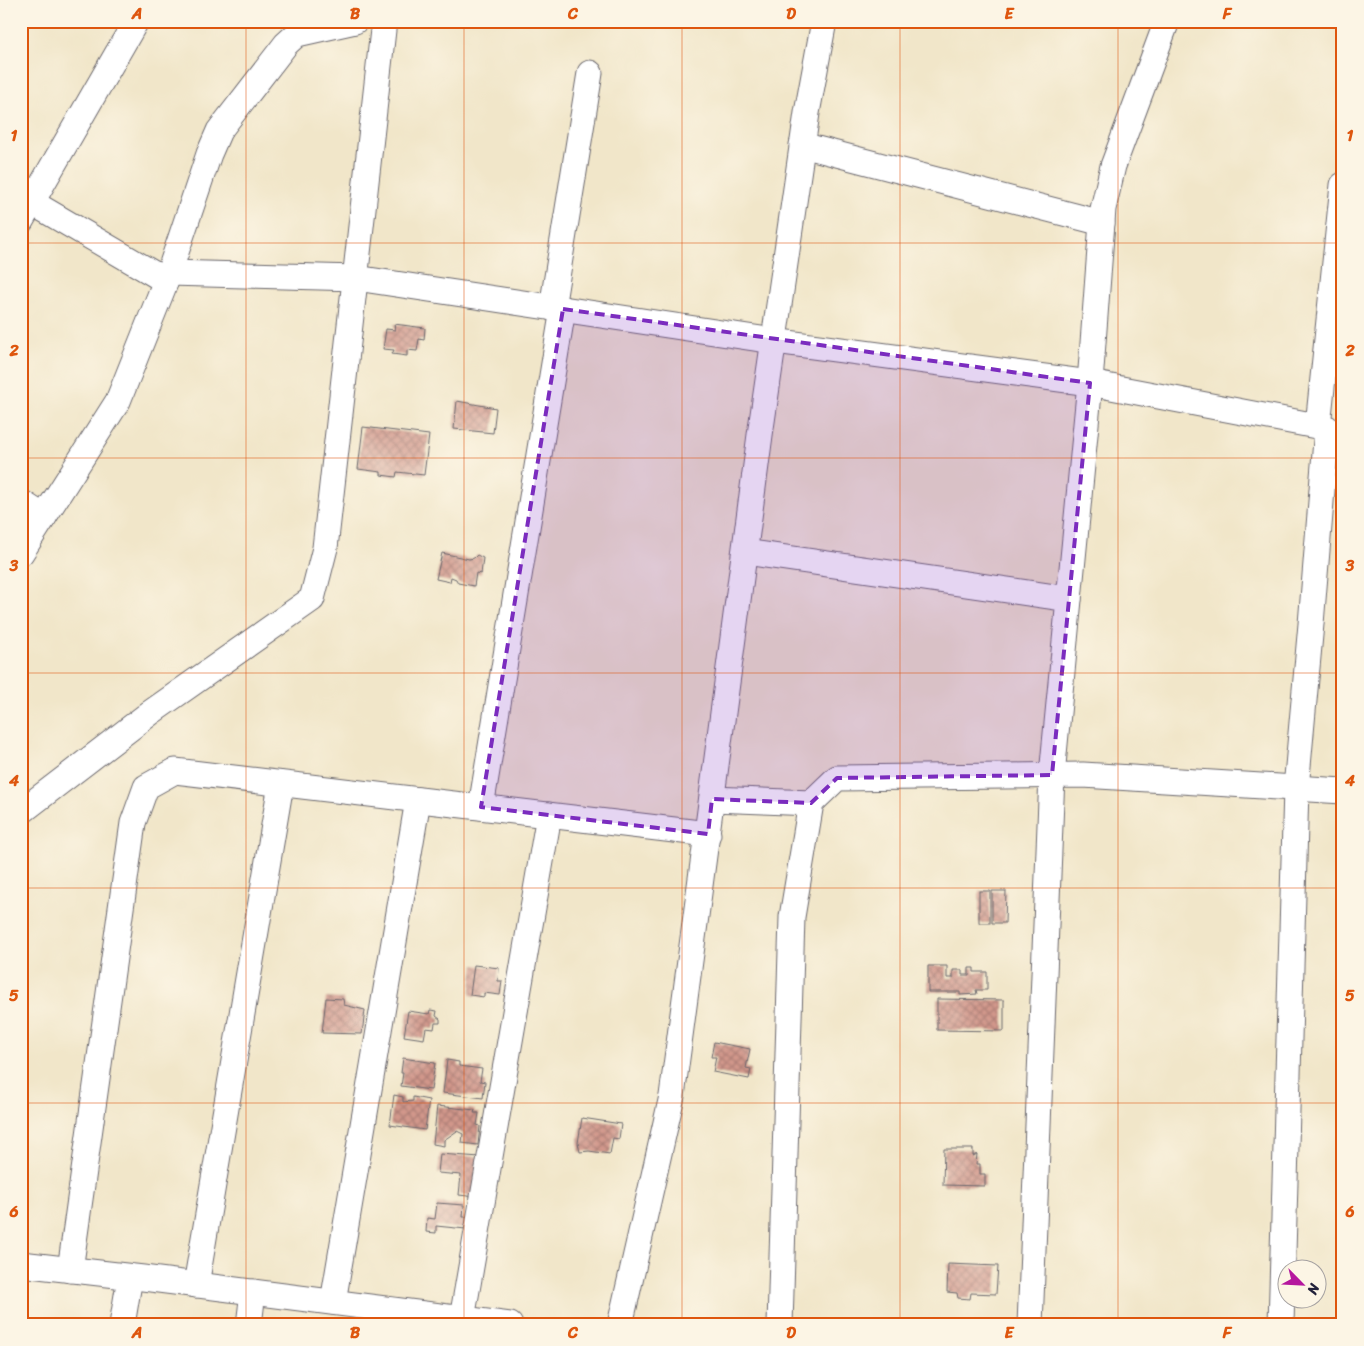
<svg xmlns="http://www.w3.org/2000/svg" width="1364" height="1346" viewBox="0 0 1364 1346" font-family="Sriracha,sans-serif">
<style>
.building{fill:url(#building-cross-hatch)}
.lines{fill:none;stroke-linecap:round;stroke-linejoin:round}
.street-casing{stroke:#6a676d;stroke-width:27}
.street{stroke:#fff;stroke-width:25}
.marked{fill:#7b2cbf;fill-opacity:0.2;stroke:#7b2cbf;stroke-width:4;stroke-dasharray:10 6;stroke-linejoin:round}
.grid{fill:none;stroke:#de560e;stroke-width:1;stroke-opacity:0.55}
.neatline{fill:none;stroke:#de560e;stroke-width:2}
.grid-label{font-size:16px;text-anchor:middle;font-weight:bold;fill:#de560e}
</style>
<defs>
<pattern id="building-cross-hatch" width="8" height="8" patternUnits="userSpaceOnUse" patternTransform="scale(1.25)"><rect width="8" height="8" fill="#d1978b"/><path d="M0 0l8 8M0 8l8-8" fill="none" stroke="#a97b73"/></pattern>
</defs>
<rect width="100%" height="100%" fill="#fcf5e5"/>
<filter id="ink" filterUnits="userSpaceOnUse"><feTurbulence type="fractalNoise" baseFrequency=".02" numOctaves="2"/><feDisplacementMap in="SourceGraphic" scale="10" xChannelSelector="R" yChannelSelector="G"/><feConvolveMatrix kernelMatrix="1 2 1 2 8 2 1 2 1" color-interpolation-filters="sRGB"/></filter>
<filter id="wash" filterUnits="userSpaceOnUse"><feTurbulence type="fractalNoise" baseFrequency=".0096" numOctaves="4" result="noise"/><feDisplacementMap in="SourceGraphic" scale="20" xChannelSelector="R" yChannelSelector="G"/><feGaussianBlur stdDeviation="1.12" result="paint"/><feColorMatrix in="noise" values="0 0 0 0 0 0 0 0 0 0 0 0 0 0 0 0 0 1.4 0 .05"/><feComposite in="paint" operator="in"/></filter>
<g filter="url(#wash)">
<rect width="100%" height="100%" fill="#f1e6c9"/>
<g id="blocks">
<g class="building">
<polygon points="394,324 425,328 424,340 419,339 417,351 407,350 407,356 392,354 394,350 383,349 386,329 395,330"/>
<polygon points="457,401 496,408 493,433 454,429"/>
<polygon points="363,427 429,435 424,475 397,472 396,477 381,475 381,472 358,469"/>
<polygon points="442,553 469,559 474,558 477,555 483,558 481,574 476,573 474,586 458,583 456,579 451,577 450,582 436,579"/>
<rect x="979" y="891" width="11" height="32"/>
<polygon points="992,891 1006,891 1005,923 992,923"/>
<polygon points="474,965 499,968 498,981 502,981 500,995 484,993 484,997 470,995"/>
<polygon points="928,966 947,966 947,978 953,978 953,970 962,970 962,975 969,975 969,968 974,968 974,972 987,972 987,990 976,990 977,994 960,995 960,992 928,992"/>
<polygon points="326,998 343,999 344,1005 365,1010 362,1034 322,1033"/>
<polygon points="937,999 1004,1000 1004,1031 937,1030"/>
<polygon points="430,1010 437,1011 436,1016 440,1019 440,1023 435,1023 434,1029 426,1028 424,1039 404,1036 408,1011 429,1014"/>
<polygon points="714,1042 750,1049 746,1068 751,1069 749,1079 713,1072 716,1057 711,1057"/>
<polygon points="403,1058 435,1063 431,1090 401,1086 403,1073 401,1073"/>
<polygon points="447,1060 459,1062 459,1066 482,1069 480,1081 485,1082 483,1098 443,1093"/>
<polygon points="394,1095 403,1097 403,1102 413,1101 413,1097 429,1100 425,1130 390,1125"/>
<polygon points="437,1106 475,1110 474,1113 479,1113 477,1125 480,1126 478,1145 462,1143 463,1134 457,1131 444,1140 444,1146 433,1144"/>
<polygon points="582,1118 621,1124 619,1139 613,1138 610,1154 589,1151 580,1152 578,1143"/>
<polygon points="944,1149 973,1149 973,1156 977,1154 976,1164 980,1164 980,1174 985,1174 985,1186 943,1185"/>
<polygon points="440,1154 480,1157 476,1197 459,1195 461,1175 438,1173"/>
<polygon points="437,1203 464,1205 463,1217 467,1217 466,1229 436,1226 436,1233 426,1232 427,1218 435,1219"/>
<polygon points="948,1264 998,1266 996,1294 971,1293 970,1299 958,1298 957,1293 947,1292"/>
</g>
</g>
</g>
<g filter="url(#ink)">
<use href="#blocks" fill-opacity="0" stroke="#6a676d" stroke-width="1"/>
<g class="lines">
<g class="street-casing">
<g id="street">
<polyline points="802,145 1102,223"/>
<polyline points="21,196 166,281"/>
<polyline points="21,221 136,21"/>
<polyline points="169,273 356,278 774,341 1090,383 1327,428 1311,624 1296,788 1281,1325"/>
<polyline points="552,308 590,73"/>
<polyline points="1318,426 1343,185"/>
<polyline points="21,502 44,517"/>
<polyline points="745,552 1069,599"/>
<polyline points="21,553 118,401 169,273 209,154 219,131 286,44 297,34 355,21"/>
<polyline points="712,799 811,803"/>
<polyline points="481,807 563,309"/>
<polyline points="21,812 150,713 312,599 325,548 384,21"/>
<polyline points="21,1264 143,1278 510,1325"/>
<polyline points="70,1270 133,823 146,787 175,771 708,834"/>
<polyline points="196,1285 281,784"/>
<polyline points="333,1302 418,800"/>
<polyline points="462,1319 549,815"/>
<polyline points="122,1325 130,1277"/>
<polyline points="249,1325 253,1292"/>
<polyline points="620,1325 672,1096 760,435 807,113 824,21"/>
<polyline points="780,1325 792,917 811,803 837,778 1083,775 1343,791"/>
<polyline points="1030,1325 1052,775 1090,383 1103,209 1113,166 1167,21"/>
</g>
</g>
<use href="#street" class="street"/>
</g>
</g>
<path class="marked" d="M563 309 1090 383 1052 775 837 778 811 803 712 799 708 834 481 807Z"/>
<path class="grid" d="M246 21V1325M464 21V1325M682 21V1325M900 21V1325M1118 21V1325M21 243H1343M21 458H1343M21 673H1343M21 888H1343M21 1103H1343"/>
<rect width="1364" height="1346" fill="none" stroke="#fcf5e5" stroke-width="55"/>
<g transform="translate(1302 1284) rotate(114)"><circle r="24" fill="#fcf5e5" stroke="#a5a1a1"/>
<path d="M0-4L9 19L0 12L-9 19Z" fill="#b5179e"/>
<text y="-8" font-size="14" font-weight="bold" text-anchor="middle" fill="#22223b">N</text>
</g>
<rect x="28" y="28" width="1308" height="1290" class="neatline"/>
<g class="grid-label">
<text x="137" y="19">A</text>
<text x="355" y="19">B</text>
<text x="573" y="19">C</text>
<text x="791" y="19">D</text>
<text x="1009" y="19">E</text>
<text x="1227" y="19">F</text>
<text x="14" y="141">1</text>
<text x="1350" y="141">1</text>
<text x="14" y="356">2</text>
<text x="1350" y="356">2</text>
<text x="14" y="571">3</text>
<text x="1350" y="571">3</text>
<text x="14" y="786">4</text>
<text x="1350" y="786">4</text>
<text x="14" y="1001">5</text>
<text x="1350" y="1001">5</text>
<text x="14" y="1217">6</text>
<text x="1350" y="1217">6</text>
<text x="137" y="1338">A</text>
<text x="355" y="1338">B</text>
<text x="573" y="1338">C</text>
<text x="791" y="1338">D</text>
<text x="1009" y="1338">E</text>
<text x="1227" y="1338">F</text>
</g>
</svg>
